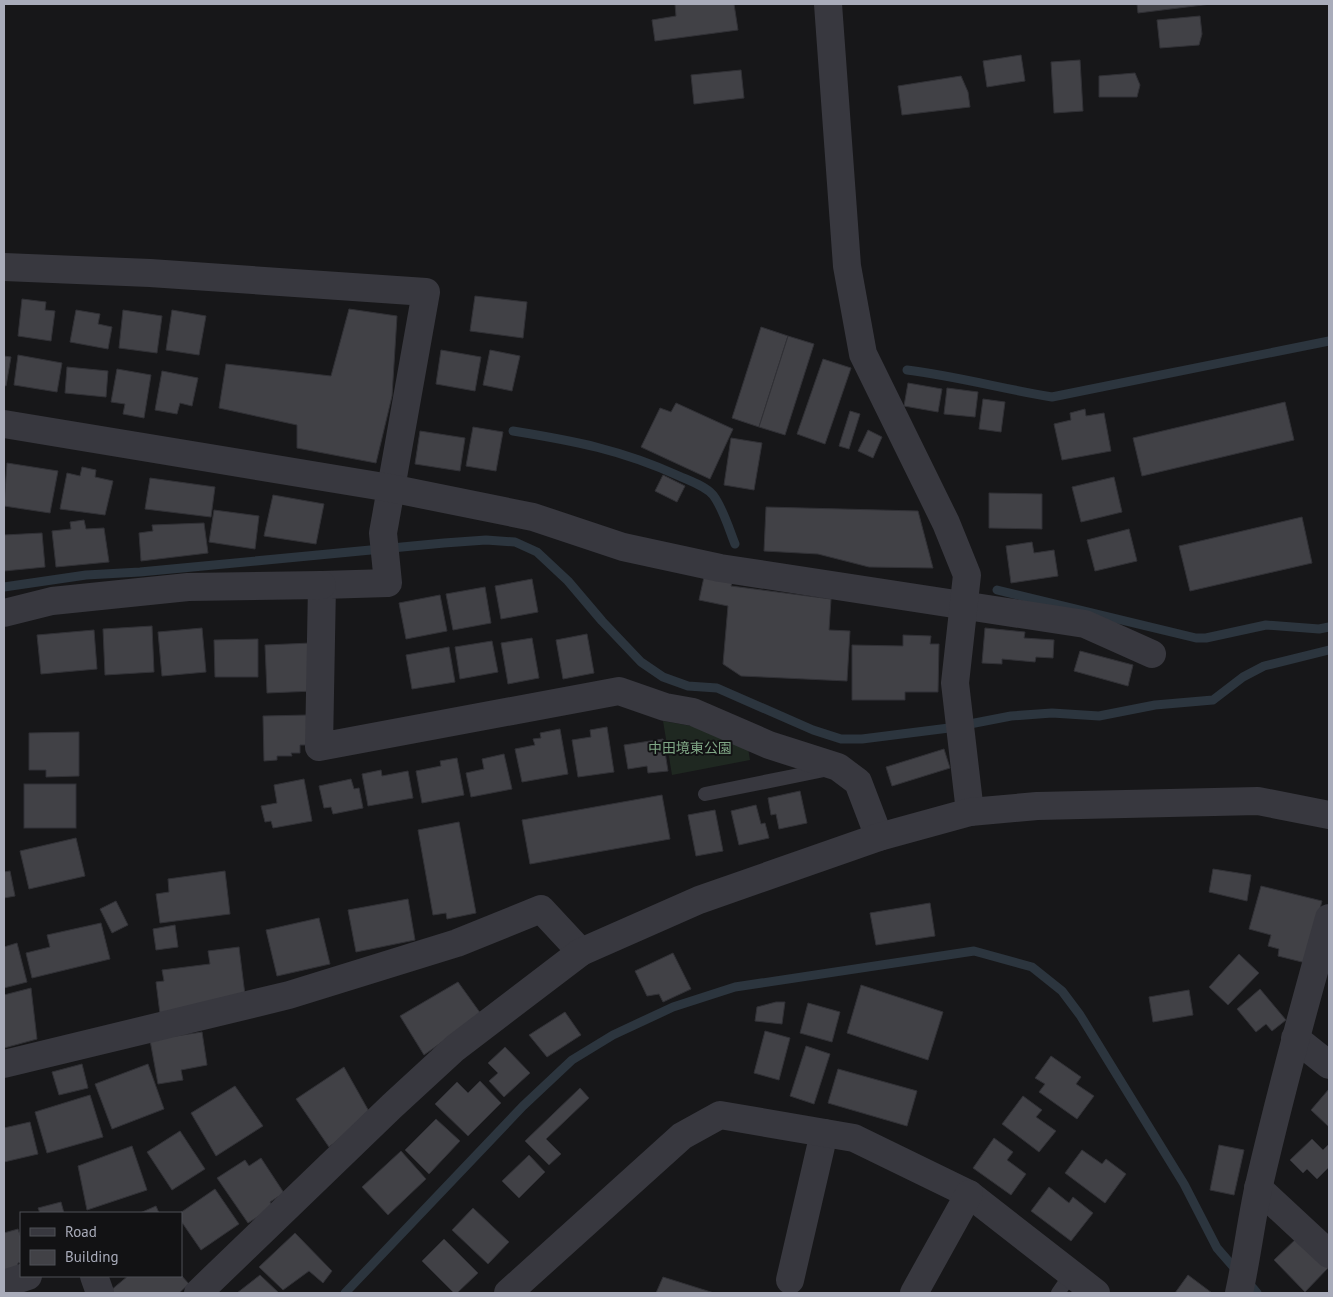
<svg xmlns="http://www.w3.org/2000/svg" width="1333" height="1297" viewBox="0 0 1333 1297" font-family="'PT Sans','Noto Sans JP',sans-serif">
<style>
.green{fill:#1f2821}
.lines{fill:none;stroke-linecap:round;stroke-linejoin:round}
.stream{stroke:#2c353e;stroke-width:9}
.building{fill:#414146;stroke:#313136}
.service{stroke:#38383f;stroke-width:14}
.minor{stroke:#38383f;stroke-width:28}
.tertiary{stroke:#38383f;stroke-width:28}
.labels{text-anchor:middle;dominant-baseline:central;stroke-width:4;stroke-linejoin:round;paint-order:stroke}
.park-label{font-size:14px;fill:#7fa685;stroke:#121214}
</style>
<rect width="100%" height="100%" fill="#171719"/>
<polygon class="green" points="663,721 703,728 748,748 750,760 672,775"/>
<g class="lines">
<g class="stream">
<path d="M907 370C956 376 1003 389 1052 397L1329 341"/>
<path d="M513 431C575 441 622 450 679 476 690 481 705 486 713 495 723 508 729 529 735 544"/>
<polyline points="4,587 86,575 140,572 444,543 486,540 515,542 537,552 568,581 602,621 641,662 663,677 688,686 717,688 813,730 841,739 862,739 949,728 1011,716 1052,713 1099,716 1155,705 1213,700 1243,677 1264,666 1329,650"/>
<polyline points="997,590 1196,638 1206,638 1266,625 1319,629 1329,627"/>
<polyline points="1246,1280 1257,1293"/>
<polyline points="345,1293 523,1106 572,1060 613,1035 673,1007 735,987 974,951 1032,967 1062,991 1080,1015 1184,1184 1217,1248 1237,1271"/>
</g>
</g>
<g class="building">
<polygon points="675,4 734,4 738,30 655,41 652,20 676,16"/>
<polygon points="1137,4 1211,4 1138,13"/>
<polygon points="1200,16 1202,34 1199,45 1160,48 1157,20"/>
<polygon points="1021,55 1025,81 987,87 983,61"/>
<polygon points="1080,60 1083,111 1054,113 1051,62"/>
<polygon points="741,70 744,98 694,104 691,75"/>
<polygon points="1135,73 1140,85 1137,97 1099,97 1099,76"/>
<polygon points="961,76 968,92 970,107 902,115 898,86"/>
<polygon points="475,296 527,302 523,338 470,331"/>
<polygon points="22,299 46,302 45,310 55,311 51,341 18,336"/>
<polygon points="349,309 397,316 392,396 376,463 297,448 297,425 219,408 226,364 331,376"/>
<polygon points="76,310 100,314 98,324 112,327 108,349 70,342"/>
<polygon points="123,310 162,316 157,353 119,348"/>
<polygon points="172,310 206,316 199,355 166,350"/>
<polygon points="761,327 788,336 759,427 732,418"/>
<polygon points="788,336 814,344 785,435 759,427"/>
<polygon points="441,350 481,357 475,391 436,384"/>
<polygon points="490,350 520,356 512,391 483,385"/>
<polygon points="18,355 62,363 57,392 14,385"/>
<polygon points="4,356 11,357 6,386 4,385"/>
<polygon points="823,359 851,368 825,444 797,434"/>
<polygon points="67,367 108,371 106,397 65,393"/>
<polygon points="117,369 151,375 144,418 123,414 125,404 111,402"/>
<polygon points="162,371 198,378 192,406 180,403 177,414 155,410"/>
<polygon points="908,383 942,389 938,412 904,406"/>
<polygon points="947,388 978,392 975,417 944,414"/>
<polygon points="983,399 1005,402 1001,432 979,429"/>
<polygon points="1285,402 1294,440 1142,476 1133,438"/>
<polygon points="676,403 733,429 710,479 641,447 660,408 671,412"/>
<polygon points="1085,409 1086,416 1104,413 1111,451 1062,460 1054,424 1071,420 1070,413"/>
<polygon points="850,411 860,414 849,449 839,446"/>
<polygon points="473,427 503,432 496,471 466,466"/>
<polygon points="868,430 882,437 873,458 858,451"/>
<polygon points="420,431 465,438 460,471 415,464"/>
<polygon points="731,438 762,443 754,490 724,485"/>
<polygon points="7,463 58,471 50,513 4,506"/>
<polygon points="82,467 96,470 95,477 113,481 105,515 60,509 67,473 80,476"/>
<polygon points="663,475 685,486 677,502 655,491"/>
<polygon points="1114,477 1122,512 1081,522 1072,487"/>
<polygon points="150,478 215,487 211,517 145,509"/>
<polygon points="989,493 1042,494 1042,529 989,528"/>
<polygon points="273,495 324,504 316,544 264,536"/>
<polygon points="766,507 918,511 933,568 869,567 818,554 764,551"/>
<polygon points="214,510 259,516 255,549 209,542"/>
<polygon points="1302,517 1312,563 1190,591 1179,546"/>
<polygon points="84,520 86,529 104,528 109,562 56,567 52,531 71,529 70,522"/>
<polygon points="204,523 208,553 141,561 139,533 153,531 152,525"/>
<polygon points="1129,529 1137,561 1095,571 1087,540"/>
<polygon points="42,533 45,567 4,571 4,535"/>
<polygon points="1032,542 1034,553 1054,550 1058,576 1011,583 1006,546"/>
<polygon points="704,577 732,583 731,586 831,599 829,630 850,631 847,681 741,676 723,664 728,606 699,600"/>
<polygon points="532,579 538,612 501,619 495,586"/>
<polygon points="485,587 491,623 453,630 446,594"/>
<polygon points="440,595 447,631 406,639 399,603"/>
<polygon points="152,626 154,672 105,675 103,629"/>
<polygon points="202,628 206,672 162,676 158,632"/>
<polygon points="985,628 1025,632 1024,638 1054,640 1053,658 1036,657 1035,662 1002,659 1002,664 982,663"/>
<polygon points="94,630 97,669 41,674 37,635"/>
<polygon points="587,634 594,673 563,679 556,640"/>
<polygon points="903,635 931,636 930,644 939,644 938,692 905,692 905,700 852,700 852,645 903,646"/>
<polygon points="532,638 539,678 508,684 501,643"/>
<polygon points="258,639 258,677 215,677 214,640"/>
<polygon points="492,641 498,672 460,679 455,647"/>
<polygon points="311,643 314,691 267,693 265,645"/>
<polygon points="449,647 455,682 412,689 406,655"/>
<polygon points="1080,651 1133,665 1128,686 1074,671"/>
<polygon points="308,715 308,745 300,745 300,753 291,753 292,756 277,756 277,760 264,761 263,716"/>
<polygon points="607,727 614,772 578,777 572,740 591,737 590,730"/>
<polygon points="560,729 568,774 522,782 515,749 535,745 533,739 541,738 540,733"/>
<polygon points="79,732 79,776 46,777 46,770 29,770 29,733"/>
<polygon points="663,739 668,771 648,773 647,766 628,769 624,745"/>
<polygon points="944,749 950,768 892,786 886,767"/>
<polygon points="504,754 512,789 471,797 466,773 484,769 482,759"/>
<polygon points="457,758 464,795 422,803 416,771 441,766 440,761"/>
<polygon points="381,770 382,776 408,771 413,798 368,806 362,774"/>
<polygon points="304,779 312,821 273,828 271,821 265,822 261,806 277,803 274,785"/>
<polygon points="351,779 354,789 359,788 363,808 333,814 331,807 324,808 319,786"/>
<rect x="24" y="784" width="52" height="44"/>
<polygon points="800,791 807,823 779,829 776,814 771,815 768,798"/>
<polygon points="662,795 670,839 530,864 522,820"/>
<polygon points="756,805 761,824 765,823 769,838 739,845 731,811"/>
<polygon points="715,810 723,851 696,856 688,815"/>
<polygon points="459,822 476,913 447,919 446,913 433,915 418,830"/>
<polygon points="76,838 85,876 29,889 20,851"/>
<polygon points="1213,869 1251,875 1247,901 1209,892"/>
<polygon points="10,871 15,896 4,898 4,872"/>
<polygon points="225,871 230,914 160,923 156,894 169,892 168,879"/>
<polygon points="1261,886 1322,901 1306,963 1278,956 1279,949 1268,946 1271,935 1249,929"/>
<polygon points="408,899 415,940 356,952 348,910"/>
<polygon points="116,901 128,925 112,933 100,909"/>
<polygon points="930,903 935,936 876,945 870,913"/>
<polygon points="319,918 330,964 277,976 266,930"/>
<polygon points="101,923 110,959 32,978 26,953 50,947 47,935"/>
<polygon points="175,925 178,947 156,950 153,929"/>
<polygon points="17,943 27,982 4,988 4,947"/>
<polygon points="239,947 246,1003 160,1014 156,982 164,981 162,970 210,964 208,951"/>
<polygon points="673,953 691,989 663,1002 659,994 647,996 635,971"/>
<polygon points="1239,954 1259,973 1228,1005 1209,987"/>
<polygon points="458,982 481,1014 424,1055 400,1016"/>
<polygon points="861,985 943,1012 928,1060 847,1033"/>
<polygon points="31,988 37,1039 4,1048 4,995"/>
<polygon points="1260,989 1286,1020 1272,1031 1266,1024 1256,1032 1237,1009"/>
<polygon points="1189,990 1193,1015 1153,1022 1149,997"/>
<polygon points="776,1002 785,1002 782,1024 755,1021 757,1007"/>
<polygon points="808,1003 840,1012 832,1042 800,1033"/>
<polygon points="565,1012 581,1035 547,1057 529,1035"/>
<polygon points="765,1031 790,1038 779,1080 754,1073"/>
<polygon points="202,1032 207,1065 181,1070 183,1080 158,1084 150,1040"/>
<polygon points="806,1046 830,1054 814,1104 790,1096"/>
<polygon points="505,1047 530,1073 504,1097 489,1081 498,1073 488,1063"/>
<polygon points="1051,1056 1081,1077 1076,1084 1094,1096 1077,1119 1039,1092 1045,1084 1035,1078"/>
<polygon points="82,1064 88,1088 59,1095 52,1072"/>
<polygon points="148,1064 164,1109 112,1129 95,1084"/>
<polygon points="344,1067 371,1115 329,1147 296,1099"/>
<polygon points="838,1069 917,1091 907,1126 828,1103"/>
<polygon points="480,1081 501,1103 468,1136 435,1104 457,1082 468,1093"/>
<polygon points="235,1086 263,1126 216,1156 191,1113"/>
<polygon points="580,1088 589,1098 546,1139 561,1154 549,1165 525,1141"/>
<polygon points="1329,1089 1329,1127 1311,1110"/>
<polygon points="90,1095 103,1137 47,1153 35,1112"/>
<polygon points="1023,1096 1042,1110 1036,1117 1056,1131 1039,1152 1002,1124"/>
<polygon points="436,1119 460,1141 429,1174 405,1150"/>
<polygon points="30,1122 38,1154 4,1162 4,1128"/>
<polygon points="180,1131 205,1169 172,1190 147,1152"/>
<polygon points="994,1138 1013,1152 1007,1160 1026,1174 1011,1195 973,1168"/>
<polygon points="1312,1139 1323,1150 1329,1144 1329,1167 1317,1179 1307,1169 1303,1173 1290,1160"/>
<polygon points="1219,1145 1244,1150 1234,1195 1210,1190"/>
<polygon points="132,1146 147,1190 87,1210 78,1166"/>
<polygon points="1082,1150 1102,1164 1106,1159 1126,1174 1105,1203 1065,1173"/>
<polygon points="401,1151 426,1179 388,1215 362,1187"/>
<polygon points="529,1155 545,1172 519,1198 502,1181"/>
<polygon points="261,1158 284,1193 270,1202 273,1207 248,1223 217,1178 245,1160 249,1166"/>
<polygon points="1049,1187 1069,1203 1073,1197 1093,1213 1071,1241 1031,1211"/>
<polygon points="215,1189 239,1224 201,1250 181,1221 180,1213"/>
<polygon points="61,1202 64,1213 40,1213 38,1208"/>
<polygon points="156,1206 159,1213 140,1213"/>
<polygon points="473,1208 509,1242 488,1264 452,1230"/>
<polygon points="18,1229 21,1238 21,1262 18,1263 17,1275 4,1279 4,1233"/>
<polygon points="295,1233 332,1271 323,1283 309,1271 283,1290 259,1267"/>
<polygon points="1299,1236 1329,1267 1305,1292 1274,1260"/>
<polygon points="444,1239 478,1273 457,1293 454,1293 422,1261"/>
<polygon points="181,1275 189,1284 179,1293 112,1293 110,1291 128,1276"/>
<polygon points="260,1275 279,1293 237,1293"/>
<polygon points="1188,1275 1212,1293 1175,1293"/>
<polygon points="663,1277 714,1293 656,1293"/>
</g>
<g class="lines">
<g class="service">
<polyline points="705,794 829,769"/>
<polyline points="1058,1293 1071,1274"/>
</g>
<g class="minor">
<polyline points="4,267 150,273 426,292 383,533 388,583 322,585 319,747 619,691 665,707 693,712 769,745 838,767 858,782 879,837"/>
<polyline points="4,424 390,488 533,517 623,547 720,568 1085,624 1152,654"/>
<polyline points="4,613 52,601 188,587 322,585"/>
<polyline points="1295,1038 1329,1065"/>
<polyline points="4,1064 289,995 457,943 541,909 581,952"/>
<polyline points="1258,1188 1329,1254"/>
<polyline points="94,1276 100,1293"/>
<polyline points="790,1280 824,1133"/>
<polyline points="4,1284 28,1276"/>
<polyline points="508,1293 682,1136 720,1115 854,1138 969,1194 1096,1293"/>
<polyline points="914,1293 969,1194"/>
</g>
<g class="tertiary">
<polyline points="828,4 847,266 863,354 946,523 967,575 955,683 970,812"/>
<polyline points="198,1293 392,1106 455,1048 581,952 699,900 879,837 970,812 1037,806 1258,801 1329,815"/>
<path d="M1239 1293C1247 1257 1251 1221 1259 1185 1280 1095 1304 1006 1329 918"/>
</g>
</g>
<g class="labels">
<g class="park-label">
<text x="690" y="748">中田境東公園</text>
</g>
</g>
<rect width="1333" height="1297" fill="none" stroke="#a9acba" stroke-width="10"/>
<rect x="20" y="1212" width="162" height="65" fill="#121214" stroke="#4e5056"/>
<rect x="30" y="1228" width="25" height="8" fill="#38383f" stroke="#4e5056"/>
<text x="65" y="1237" font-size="15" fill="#a9acba">Road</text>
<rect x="30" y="1250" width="25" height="15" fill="#414146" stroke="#4e5056"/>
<text x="65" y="1262" font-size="15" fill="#a9acba">Building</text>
</svg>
